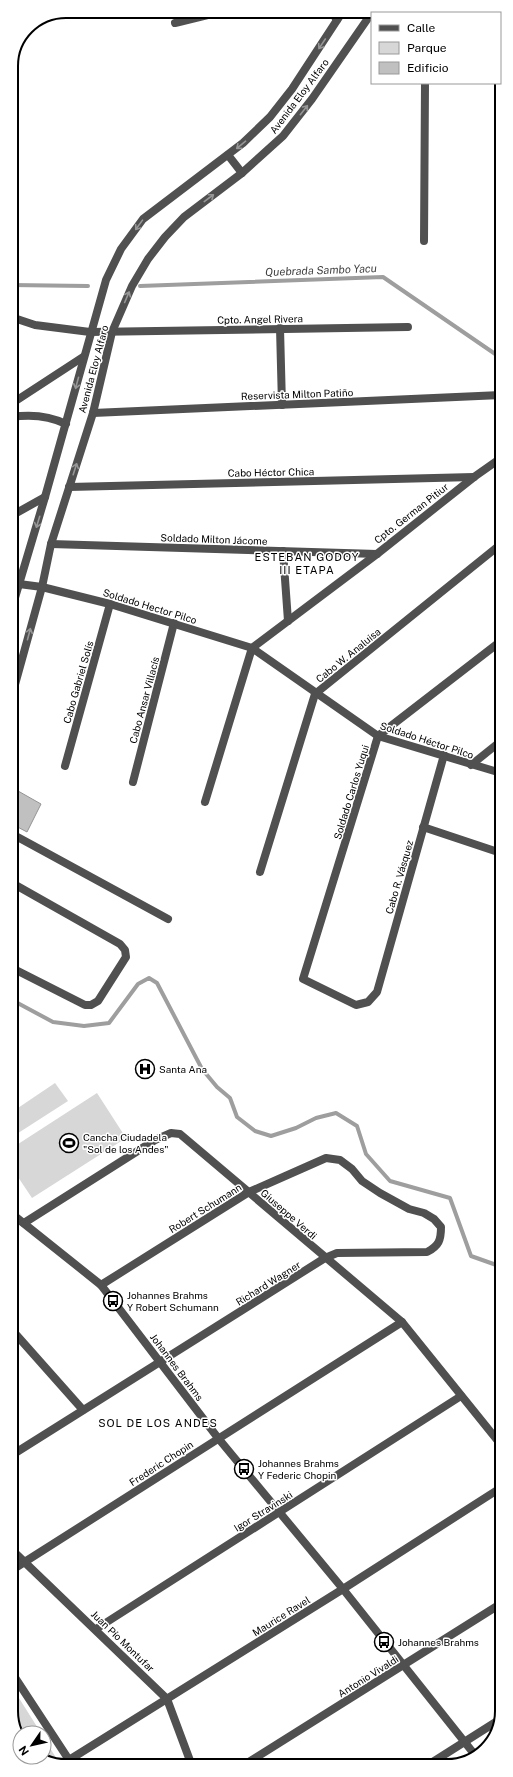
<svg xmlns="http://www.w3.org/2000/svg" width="513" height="1777" viewBox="0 0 513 1777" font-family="'Public Sans',sans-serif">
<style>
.green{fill:#d7d7d7}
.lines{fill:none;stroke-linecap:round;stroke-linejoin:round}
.stream{stroke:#9e9e9e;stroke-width:4}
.building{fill:#c0c0c0;stroke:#949494}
.minor{stroke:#505050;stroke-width:8}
.tertiary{stroke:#505050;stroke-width:8}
.oneway{stroke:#969696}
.labels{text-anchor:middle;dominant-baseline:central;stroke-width:3;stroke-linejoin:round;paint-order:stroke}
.street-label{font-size:10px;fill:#000;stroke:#fff}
.poi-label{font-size:10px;fill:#000;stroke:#fff;text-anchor:start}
.water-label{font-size:11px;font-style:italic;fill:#3f3f3f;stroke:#fff}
.neighbourhood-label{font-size:11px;letter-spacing:1px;fill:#000;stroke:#fff}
.rim{fill:none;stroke:#000;stroke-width:2}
</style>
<rect width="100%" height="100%" fill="#fff"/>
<g class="green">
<polygon points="55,1083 68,1101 12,1137 12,1112"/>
<polygon points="97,1093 126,1138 32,1198 12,1168 12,1148"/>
<polygon points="12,1687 41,1733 20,1733 20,1736 12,1722"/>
<polygon points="44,1738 61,1766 40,1757 44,1757"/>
</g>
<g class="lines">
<g class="stream">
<polyline points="11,285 88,286"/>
<polyline points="140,286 383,277 501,358"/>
<polyline points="12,1000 53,1022 84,1026 109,1023 138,984 149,978 157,983 202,1069 217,1087 230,1098 237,1117 255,1131 271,1136 296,1128 316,1118 336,1113 357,1126 366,1154 390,1181 450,1198 471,1256 502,1267"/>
</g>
</g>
<polygon class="building" points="11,787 41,804 27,832 12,824"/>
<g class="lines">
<g class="minor">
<polyline points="331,11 337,20"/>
<polyline points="175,23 224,11"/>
<polyline points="228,155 242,173"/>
<polyline points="424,241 425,83"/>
<polyline points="11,317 35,325 90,332 408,327"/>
<polyline points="280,328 282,405"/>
<polyline points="11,404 83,357"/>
<polyline points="93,413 501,395"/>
<path d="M11 417C31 414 48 415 66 424"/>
<polyline points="69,487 474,477"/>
<polyline points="11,516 45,497"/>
<polyline points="51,544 377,554"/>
<polyline points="283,551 288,621"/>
<polyline points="11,589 19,584 42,587 110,604 252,648 378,736 501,773"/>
<polyline points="444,755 377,992 368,1002 356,1005 303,979 378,736 501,641"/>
<polyline points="471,765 501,741"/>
<polyline points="65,766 110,604"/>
<polyline points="133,782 174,623"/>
<polyline points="205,802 252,648 377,554 474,477 501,458"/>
<polyline points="423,827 501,853"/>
<polyline points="12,834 168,919"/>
<polyline points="260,872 315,694 501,544"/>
<polyline points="12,883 120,944 125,950 126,957 98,1001 91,1005 85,1005 12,968"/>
<polyline points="12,1214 101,1285 218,1438 343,1589 475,1755"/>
<polyline points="24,1223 155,1140 171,1133 180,1134 402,1322 502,1446"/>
<polyline points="12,1330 83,1410"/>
<path d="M12 1455 325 1258 337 1253 427 1252C439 1246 441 1240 441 1227L434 1219 424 1213 409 1209 380 1193 362 1181 352 1169 340 1160 326 1158 249 1192 101 1285"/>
<polyline points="12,1550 167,1699 192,1766"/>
<polyline points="12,1570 402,1322"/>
<polyline points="96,1629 461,1396"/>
<polyline points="12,1673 73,1766"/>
<polyline points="69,1760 343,1589 502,1487"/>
<polyline points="244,1765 502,1603"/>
<polyline points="428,1765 499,1720"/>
</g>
<g class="tertiary">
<polyline points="438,11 440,13"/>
<polyline points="499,83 501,86"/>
<polyline points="11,611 45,497 106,280 121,249 143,219 243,143 270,117 292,89 343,11"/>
<polyline points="11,699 42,587 51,544 93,413 112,332 132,286 148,259 165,237 184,217 242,173 283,136 312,99 373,11"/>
</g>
</g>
<defs><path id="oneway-shaft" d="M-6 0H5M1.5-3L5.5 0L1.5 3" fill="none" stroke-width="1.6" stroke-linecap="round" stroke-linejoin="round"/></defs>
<g class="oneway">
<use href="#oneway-shaft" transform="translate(322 44) rotate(124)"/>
<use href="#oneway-shaft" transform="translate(304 110) rotate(-52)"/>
<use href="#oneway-shaft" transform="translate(241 145) rotate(140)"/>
<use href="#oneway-shaft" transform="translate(209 198) rotate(-37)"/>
<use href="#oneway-shaft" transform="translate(139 225) rotate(126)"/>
<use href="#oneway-shaft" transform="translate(127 297) rotate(-67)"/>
<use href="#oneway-shaft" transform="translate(77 383) rotate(105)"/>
<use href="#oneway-shaft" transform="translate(75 469) rotate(-72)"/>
<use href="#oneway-shaft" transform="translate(38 522) rotate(107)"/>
<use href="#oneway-shaft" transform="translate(29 634) rotate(-75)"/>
</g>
<defs>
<g id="hospital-ring" transform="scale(1)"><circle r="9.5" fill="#fff" stroke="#000" stroke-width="1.5"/><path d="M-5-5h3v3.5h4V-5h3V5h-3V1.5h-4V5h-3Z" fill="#000"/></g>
<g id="stadium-ring" transform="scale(1)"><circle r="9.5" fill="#fff" stroke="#000" stroke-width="1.5"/><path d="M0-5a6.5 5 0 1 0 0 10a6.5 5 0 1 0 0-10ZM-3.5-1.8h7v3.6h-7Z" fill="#000"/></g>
<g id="bus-ring" transform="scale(1)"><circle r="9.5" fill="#fff" stroke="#000" stroke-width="1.5"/><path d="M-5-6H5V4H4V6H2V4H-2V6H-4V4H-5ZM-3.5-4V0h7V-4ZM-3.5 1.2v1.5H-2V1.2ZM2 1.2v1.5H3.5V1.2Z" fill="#000"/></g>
</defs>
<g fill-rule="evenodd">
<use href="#hospital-ring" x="145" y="1069"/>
<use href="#stadium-ring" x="69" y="1143"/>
<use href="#bus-ring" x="113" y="1301"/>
<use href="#bus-ring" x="244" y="1469"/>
<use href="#bus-ring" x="384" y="1642"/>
</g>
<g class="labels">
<g class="street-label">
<text transform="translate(299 96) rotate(-53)">Avenida Eloy Alfaro</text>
<text transform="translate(260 319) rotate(-1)">Cpto. Angel Rivera</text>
<text transform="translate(93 369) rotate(-75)">Avenida Eloy Alfaro</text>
<text transform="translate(297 394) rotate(-2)">Reservista Milton Patiño</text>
<text transform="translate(271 472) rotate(-1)">Cabo Héctor Chica</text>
<text transform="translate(411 513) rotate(-38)">Cpto. German Pitiur</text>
<text transform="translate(214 539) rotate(2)">Soldado Milton Jácome</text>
<text transform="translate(150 606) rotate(17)">Soldado Hector Pilco</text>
<text transform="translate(348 655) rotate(-39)">Cabo W. Analuisa</text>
<text transform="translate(78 682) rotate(-74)">Cabo Gabriel Solís</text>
<text transform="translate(144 700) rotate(-75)">Cabo Ansar Villacís</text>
<text transform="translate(427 740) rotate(18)">Soldado Héctor Pilco</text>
<text transform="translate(351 792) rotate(-73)">Soldado Carlos Yuqui</text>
<text transform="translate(399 877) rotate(-74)">Cabo R. Vásquez</text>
<text transform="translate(205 1208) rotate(-32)">Robert Schumann</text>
<text transform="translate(289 1214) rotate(41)">Giuseppe Verdi</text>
<text transform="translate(268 1283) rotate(-32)">Richard Wagner</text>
<text transform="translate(177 1367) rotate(53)">Johannes Brahms</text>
<text transform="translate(161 1463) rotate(-33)">Frederic Chopin</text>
<text transform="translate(263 1511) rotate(-32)">Igor Stravinski</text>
<text transform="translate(281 1616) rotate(-32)">Maurice Ravel</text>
<text transform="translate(123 1641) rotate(44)">Juan Pío Montufar</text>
<text transform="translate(368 1676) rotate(-32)">Antonio Vivaldi</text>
</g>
<g class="poi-label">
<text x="159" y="1069">Santa Ana</text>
<text x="83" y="1137">Cancha Ciudadela<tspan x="83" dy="12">"Sol de los Andes"</tspan></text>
<text x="127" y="1295">Johannes Brahms<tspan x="127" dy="12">Y Robert Schumann</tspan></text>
<text x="258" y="1463">Johannes Brahms<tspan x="258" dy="12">Y Federic Chopin</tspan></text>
<text x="398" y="1642">Johannes Brahms</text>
</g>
<g class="water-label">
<text transform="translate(321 270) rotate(-2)">Quebrada Sambo Yacu</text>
</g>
<g class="neighbourhood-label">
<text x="307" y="557">ESTEBAN GODOY<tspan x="307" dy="13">III ETAPA</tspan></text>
<text x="158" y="1423">SOL DE LOS ANDES</text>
</g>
</g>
<path d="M0 0H513V1777H0ZM66 18H447A48 48 0 0 1 495 66V1711A48 48 0 0 1 447 1759H66A48 48 0 0 1 18 1711V66A48 48 0 0 1 66 18Z" fill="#fff" fill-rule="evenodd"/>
<path class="rim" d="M66 18H447A48 48 0 0 1 495 66V1711A48 48 0 0 1 447 1759H66A48 48 0 0 1 18 1711V66A48 48 0 0 1 66 18Z"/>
<rect x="371" y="12" width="130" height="72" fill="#ffffff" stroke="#999999"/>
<rect x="379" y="25" width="20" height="6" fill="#505050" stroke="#999999"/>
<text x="407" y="32" font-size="12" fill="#000000">Calle</text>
<rect x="379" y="42" width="20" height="12" fill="#d7d7d7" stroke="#999999"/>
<text x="407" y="52" font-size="12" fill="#000000">Parque</text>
<rect x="379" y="62" width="20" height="12" fill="#c0c0c0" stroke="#999999"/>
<text x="407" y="72" font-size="12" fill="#000000">Edificio</text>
<g transform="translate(32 1745) rotate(236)"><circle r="19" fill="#ffffff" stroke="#999999"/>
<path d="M0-3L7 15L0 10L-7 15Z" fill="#000000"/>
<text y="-6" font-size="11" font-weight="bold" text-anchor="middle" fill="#000000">N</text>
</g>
</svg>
